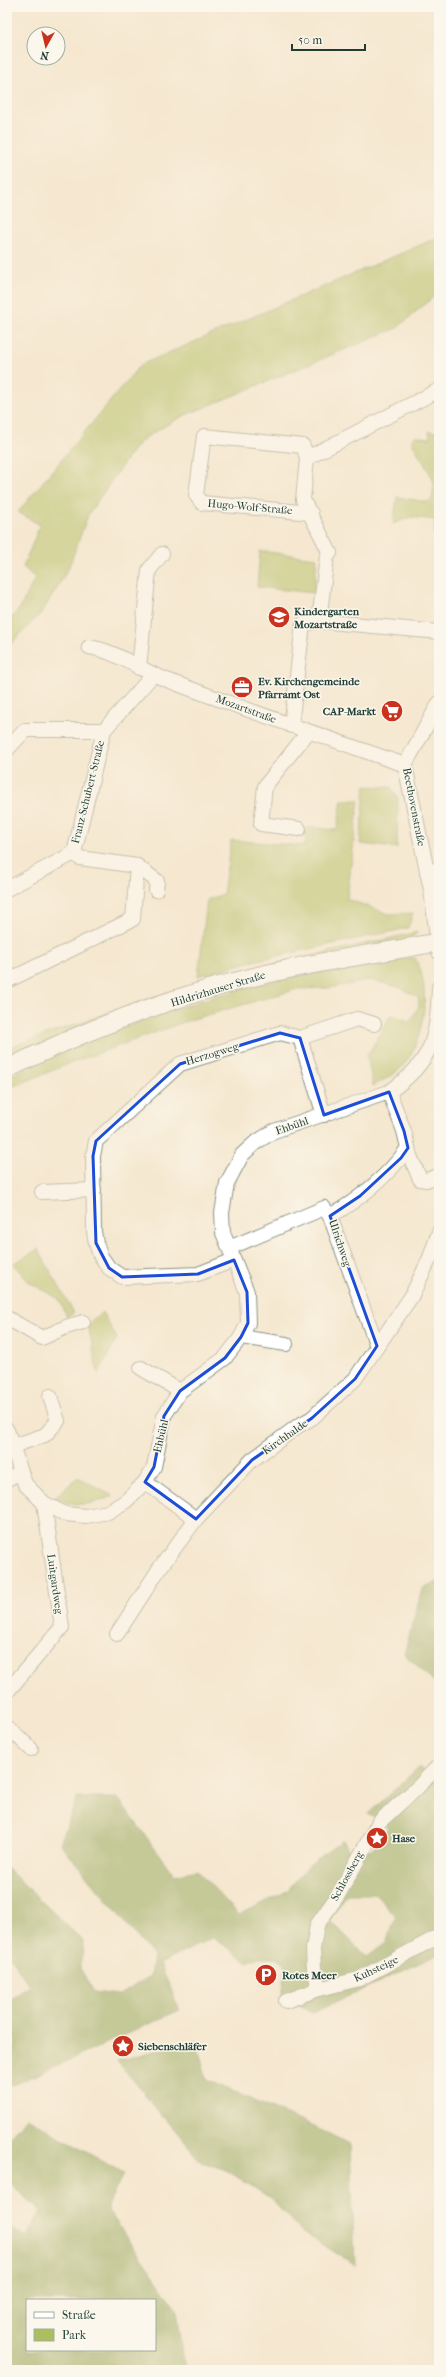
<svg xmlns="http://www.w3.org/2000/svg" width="446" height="2377" viewBox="0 0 446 2377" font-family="'IM FELL French Canon',serif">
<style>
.green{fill:#adbe61;stroke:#667e4a}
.forest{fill:#8aa557;stroke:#547146;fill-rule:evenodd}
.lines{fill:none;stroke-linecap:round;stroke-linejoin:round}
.minor-casing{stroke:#8a9282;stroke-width:16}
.major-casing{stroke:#8a9282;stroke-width:20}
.minor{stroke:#fff;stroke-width:14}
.major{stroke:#fff;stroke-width:18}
.marked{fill:none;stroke:#1d4ed8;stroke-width:3;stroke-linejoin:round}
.labels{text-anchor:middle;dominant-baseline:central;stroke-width:3;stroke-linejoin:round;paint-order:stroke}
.street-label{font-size:11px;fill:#1f3d34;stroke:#fbf7ec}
.poi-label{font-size:11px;font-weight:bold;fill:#1f3d34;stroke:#fbf7ec;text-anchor:start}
</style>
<rect width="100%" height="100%" fill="#fbf7ec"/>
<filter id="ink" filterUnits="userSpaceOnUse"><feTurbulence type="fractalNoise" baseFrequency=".025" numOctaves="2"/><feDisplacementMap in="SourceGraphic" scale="8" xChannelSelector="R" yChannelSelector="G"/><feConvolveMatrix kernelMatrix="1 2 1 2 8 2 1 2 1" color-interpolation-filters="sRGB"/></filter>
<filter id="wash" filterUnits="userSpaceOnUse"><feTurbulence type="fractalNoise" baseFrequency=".012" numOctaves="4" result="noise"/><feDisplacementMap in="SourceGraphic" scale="16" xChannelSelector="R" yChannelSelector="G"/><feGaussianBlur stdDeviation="0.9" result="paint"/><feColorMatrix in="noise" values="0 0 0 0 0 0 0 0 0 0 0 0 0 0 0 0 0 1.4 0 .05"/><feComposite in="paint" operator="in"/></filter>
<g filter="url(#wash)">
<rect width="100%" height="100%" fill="#f5e8d0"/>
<g class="green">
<polygon points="439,237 439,292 397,328 181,417 151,434 139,443 123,464 88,515 69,567 56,590 42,612 7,648 7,623 20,608 35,578 23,567 40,525 18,512 140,365"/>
<polygon points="429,431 439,432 439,535 434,534 435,520 410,517 393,524 397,497 428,502 432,499 434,483 432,477 411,441 414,436 430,438"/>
<polygon points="260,551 317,558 314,593 257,587"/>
<polygon points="365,786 391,787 398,799 397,848 360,844"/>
<polygon points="342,800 359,800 347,899 389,914 413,913 408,928 249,962 198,976 207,900 223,894 231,840 305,846 307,827 337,830"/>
<polygon points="418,932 410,940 292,964 7,1064 7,1048 167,993 240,972"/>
<path d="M406 958H415C433 986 424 1047 399 1070 392 1076 382 1081 373 1086L367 1056 391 1015 410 1021 419 1006 418 997 398 987 371 980 330 988 298 989 190 1020 71 1063 7 1089V1077C99 1035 196 996 296 976 332 969 370 965 406 958Z"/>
<polygon points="38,1249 74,1313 67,1317 59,1299 29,1282 13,1264"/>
<polygon points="102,1312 117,1338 98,1374 88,1325"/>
<path d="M78 1477 113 1496C88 1506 79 1507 54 1498Z"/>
</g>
<g class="forest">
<polygon points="439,1581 439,1686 404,1654 422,1589"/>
<path d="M419 1767 435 1778 439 1775V1927L435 1929 439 1934V1954L313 2013 282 1995 286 1966 275 1957H259L247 1962 214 1937 160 1964 180 2010 7 2088V2051L16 2044 7 2016V2001L30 1986 7 1953V1868L84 1942 80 1968 94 1992 119 1995 150 1976 153 1956 60 1844 77 1798H118L174 1875 197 1870 239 1915 287 1891 309 1865 343 1840 351 1855 372 1849 388 1827 368 1814ZM347 1894H375L396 1917 386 1943 367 1957 330 1920Z"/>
<polygon points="196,2040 207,2080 350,2143 355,2265 301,2231 269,2197 226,2170 202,2162 117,2061"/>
<path d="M27 2118 123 2173 107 2209 177 2309 185 2370H7V2225L27 2237 40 2210 7 2182V2139ZM27 2300H155V2350H27Z"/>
</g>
</g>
<g filter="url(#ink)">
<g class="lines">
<g class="minor-casing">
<g id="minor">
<polyline points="439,390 307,458 303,500 330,553 327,556 319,621 439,632"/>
<polyline points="307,458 303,446 204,436 196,495 202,503 311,513"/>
<path d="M89 647C117 651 141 671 167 680 246 710 325 737 405 765"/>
<polyline points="139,668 149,570 162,554"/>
<polyline points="439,703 405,765 431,890 439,952"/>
<polyline points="291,726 303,624 319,621"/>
<polyline points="7,750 25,730 104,730"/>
<polyline points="299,829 261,824 265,786 308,732"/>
<polyline points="74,853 80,858 137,866 157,881 156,890"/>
<polyline points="427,873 439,869"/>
<polyline points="7,889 74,853 104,730 153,675"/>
<polyline points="7,981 133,919 137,866"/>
<polyline points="300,1038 357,1019 374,1024"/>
<polyline points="389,1092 404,1131 410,1156 420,1179 426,1180 439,1176"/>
<polyline points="42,1192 94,1190"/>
<polyline points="229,1248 324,1208 330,1216"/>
<polyline points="234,1260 198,1274 122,1277 109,1268 100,1255 96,1243 94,1232 93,1156 96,1141 180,1064 280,1033 300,1038 324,1115"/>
<polyline points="7,1318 42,1338 66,1327 83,1322"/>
<polyline points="241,1337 286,1344"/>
<path d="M377 1346 330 1216C359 1200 389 1175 408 1148"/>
<polyline points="141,1368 180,1391"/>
<path d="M7 1430 25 1484 44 1503 65 1514 86 1516 108 1512 126 1501 145 1482 154 1467 164 1416 180 1391 225 1358 241 1337 248 1323 247 1292 223 1233 222 1213 227 1183 242 1155 255 1143 274 1131 389 1092C433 1061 437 1039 439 987"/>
<polyline points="13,1446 45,1435 58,1421 50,1396"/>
<polyline points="7,1479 20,1473"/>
<polyline points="145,1482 196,1519"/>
<polyline points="117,1634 159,1569 196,1519 252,1460 298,1426 312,1418 355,1379 411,1297 429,1260 439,1232"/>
<polyline points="7,1692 62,1627 44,1503"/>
<polyline points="7,1726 31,1749"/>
<polyline points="319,1989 314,1968 313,1949 317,1925 338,1895 379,1822 418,1787 439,1765"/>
<polyline points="286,2001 319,1989 359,1979 439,1936"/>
</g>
</g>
<g class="major-casing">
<path id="major" d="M7 1069C93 1026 190 990 284 970 335 959 387 952 439 942"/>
</g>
<use href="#minor" class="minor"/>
<use href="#major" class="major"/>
</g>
</g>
<path d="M0 0H446V2377H0ZM280 1033 300 1038 324 1115 389 1092 404 1131 408 1148 401 1158 360 1196 330 1216 377 1346 355 1379 312 1418 252 1460 196 1519 145 1482 154 1467 164 1416 180 1391 225 1358 241 1337 248 1323 247 1292 234 1260 198 1274 122 1277 109 1268 96 1243 93 1156 96 1141 180 1064Z" fill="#f5e8d0" fill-opacity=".55" fill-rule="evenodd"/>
<path class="marked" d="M280 1033 300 1038 324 1115 389 1092 404 1131 408 1148 401 1158 360 1196 330 1216 377 1346 355 1379 312 1418 252 1460 196 1519 145 1482 154 1467 164 1416 180 1391 225 1358 241 1337 248 1323 247 1292 234 1260 198 1274 122 1277 109 1268 96 1243 93 1156 96 1141 180 1064Z"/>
<defs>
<g id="school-disc" transform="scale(1.15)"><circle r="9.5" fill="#c8321e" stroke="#fbf7ec"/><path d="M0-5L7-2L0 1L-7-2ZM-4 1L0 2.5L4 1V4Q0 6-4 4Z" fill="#fff"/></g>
<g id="office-disc" transform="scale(1.15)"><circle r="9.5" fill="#c8321e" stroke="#fbf7ec"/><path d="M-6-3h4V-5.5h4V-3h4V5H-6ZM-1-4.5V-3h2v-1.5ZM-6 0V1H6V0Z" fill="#fff"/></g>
<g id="supermarket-disc" transform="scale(1.15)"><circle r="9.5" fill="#c8321e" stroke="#fbf7ec"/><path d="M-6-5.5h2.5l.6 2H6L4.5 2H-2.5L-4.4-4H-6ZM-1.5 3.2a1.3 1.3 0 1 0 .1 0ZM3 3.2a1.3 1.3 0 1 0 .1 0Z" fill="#fff"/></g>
<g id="sight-disc" transform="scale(1.15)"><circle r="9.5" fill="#c8321e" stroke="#fbf7ec"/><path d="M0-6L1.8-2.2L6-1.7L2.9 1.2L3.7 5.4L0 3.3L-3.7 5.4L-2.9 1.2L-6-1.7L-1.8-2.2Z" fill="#fff"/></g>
<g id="parking-disc" transform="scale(1.15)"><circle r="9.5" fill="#c8321e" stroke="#fbf7ec"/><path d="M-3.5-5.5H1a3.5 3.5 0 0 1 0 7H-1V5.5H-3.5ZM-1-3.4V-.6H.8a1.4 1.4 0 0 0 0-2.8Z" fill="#fff"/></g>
</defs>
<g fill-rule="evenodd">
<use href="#school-disc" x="279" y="617"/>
<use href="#office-disc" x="242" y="687"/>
<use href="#supermarket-disc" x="392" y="711"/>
<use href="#sight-disc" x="377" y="1838"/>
<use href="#parking-disc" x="266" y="1975"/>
<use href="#sight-disc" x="123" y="2046"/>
</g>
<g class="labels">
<g class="street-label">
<text transform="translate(250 507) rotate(5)">Hugo-Wolf-Straße</text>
<text transform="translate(246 709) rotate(20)">Mozartstraße</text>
<text transform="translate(88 792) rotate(-76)">Franz-Schubert-Straße</text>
<text transform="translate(414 807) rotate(79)">Beethovenstraße</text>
<text transform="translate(218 989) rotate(-17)">Hildrizhauser Straße</text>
<text transform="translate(212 1054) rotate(-17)">Herzogweg</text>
<text transform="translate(292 1126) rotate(-19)">Ehbühl</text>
<text transform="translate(340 1243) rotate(71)">Ulrichweg</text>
<text transform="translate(161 1436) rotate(-77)">Ehbühl</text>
<text transform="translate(285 1437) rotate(-35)">Kirchhalde</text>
<text transform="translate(55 1584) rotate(82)">Luitgardweg</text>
<text transform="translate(347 1876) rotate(-61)">Schlossberg</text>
<text transform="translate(376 1969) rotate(-25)">Kuhsteige</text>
</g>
<g class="poi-label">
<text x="294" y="611">Kindergarten<tspan x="294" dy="13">Mozartstraße</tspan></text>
<text x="258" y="681">Ev. Kirchengemeinde<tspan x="258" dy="13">Pfarramt Ost</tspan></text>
<text x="376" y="711" text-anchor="end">CAP-Markt</text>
<text x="392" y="1838">Hase</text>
<text x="282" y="1975">Rotes Meer</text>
<text x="138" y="2046">Siebenschläfer</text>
</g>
</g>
<rect width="446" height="2377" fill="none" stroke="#fbf7ec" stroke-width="24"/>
<rect x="26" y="2299" width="130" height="52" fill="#fbf7ec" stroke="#a3ada2"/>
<rect x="34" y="2312" width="20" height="6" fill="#ffffff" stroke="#a3ada2"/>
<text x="62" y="2319" font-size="12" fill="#1f3d34">Straße</text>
<rect x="34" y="2329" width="20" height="12" fill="#adbe61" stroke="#a3ada2"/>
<text x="62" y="2339" font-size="12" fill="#1f3d34">Park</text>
<g transform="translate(46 46) rotate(188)"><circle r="19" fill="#fbf7ec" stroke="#a3ada2"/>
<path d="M0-3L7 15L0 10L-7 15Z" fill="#c8321e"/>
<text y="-6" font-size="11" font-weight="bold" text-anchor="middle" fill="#1f3d34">N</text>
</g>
<path d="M292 44v6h73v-6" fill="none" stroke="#1f3d34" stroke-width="2"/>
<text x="298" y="44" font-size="12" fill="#1f3d34" stroke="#fbf7ec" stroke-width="3" paint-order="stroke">50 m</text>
</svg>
